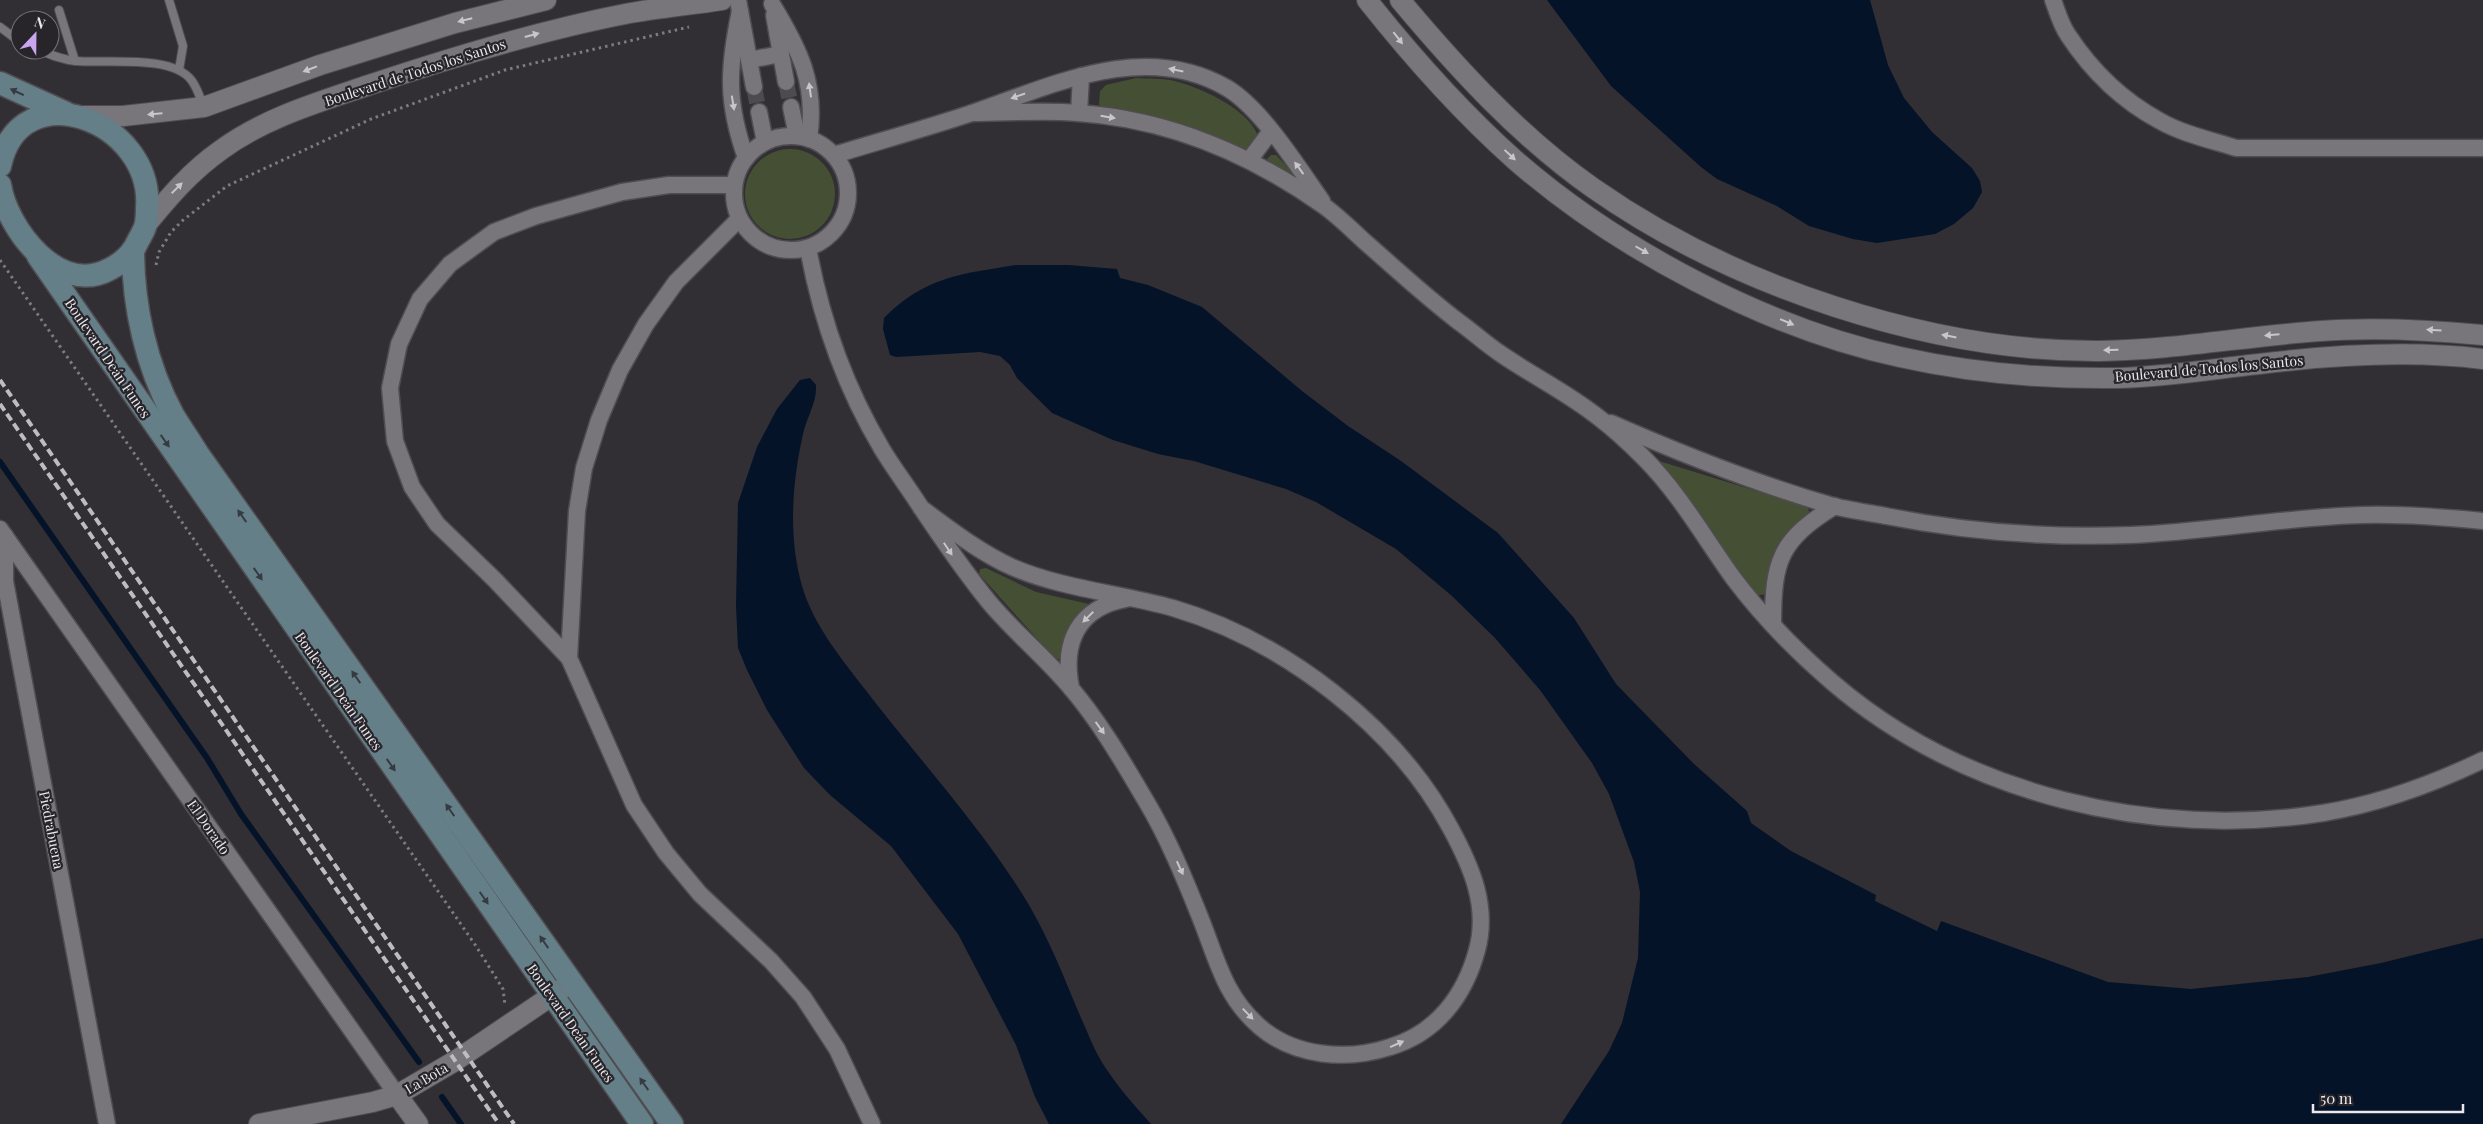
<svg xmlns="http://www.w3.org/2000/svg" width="2483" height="1124" viewBox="0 0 2483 1124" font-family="'Playfair Display',serif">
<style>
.grass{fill:#444f34}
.water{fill:#051328}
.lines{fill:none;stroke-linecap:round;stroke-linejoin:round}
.stream{stroke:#051328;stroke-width:6}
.minor-tunnel{stroke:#4d4a50;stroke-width:16;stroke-dasharray:16 8;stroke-linecap:butt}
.service-casing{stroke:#4f4d51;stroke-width:10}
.minor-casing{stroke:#4f4d51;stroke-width:19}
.tertiary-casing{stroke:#4f4d51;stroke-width:22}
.secondary-casing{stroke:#4f4d51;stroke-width:25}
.path{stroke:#7e7b80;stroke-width:3;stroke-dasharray:2.5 4;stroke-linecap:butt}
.service{stroke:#78757b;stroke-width:8}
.minor{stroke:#78757b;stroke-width:16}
.tertiary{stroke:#78757b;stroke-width:20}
.secondary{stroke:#647f88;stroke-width:22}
.rail{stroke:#bfbcc1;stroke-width:4;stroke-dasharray:8 4;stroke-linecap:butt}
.oneway{fill:#c8c6ca}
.oneway2{fill:#363b42}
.labels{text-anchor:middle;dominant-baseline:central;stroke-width:4.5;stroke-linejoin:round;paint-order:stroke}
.street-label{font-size:14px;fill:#eae8ec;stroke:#27242a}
</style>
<rect width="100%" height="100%" fill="#312e34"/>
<g class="grass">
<path d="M1136 78C1149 79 1163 78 1175 81 1201 88 1254 111 1259 140L1253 149 1242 152 1102 110 1099 104 1100 91 1106 85Z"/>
<circle cx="790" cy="194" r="45"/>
<polygon points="1271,155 1276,155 1302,182 1269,164 1267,159"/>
<polygon points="1659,461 1808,507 1810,516 1776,552 1766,594 1754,596"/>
<polygon points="986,568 1036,592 1089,604 1090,611 1062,658 1056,660 979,574 980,569"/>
</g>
<g class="water">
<polygon points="1547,0 1870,0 1888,65 1904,98 1932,132 1972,168 1980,181 1982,192 1973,208 1954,224 1935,234 1877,243 1853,239 1809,226 1777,206 1717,179 1701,167 1611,86"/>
<path d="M1016 265H1068L1117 269 1120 278 1148 285 1202 307 1302 391 1348 426 1401 461 1498 533 1574 618 1616 684 1694 764 1747 811 1751 823 1791 851 1876 895 1875 901 1937 931 1941 921 2108 982 2191 989 2308 977 2381 963 2483 938V1124H1561L1609 1051 1622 1023 1638 958 1640 892 1634 862 1609 794 1592 763 1540 690 1495 638 1452 596 1396 549 1316 502 1286 489 1194 461 1158 454 1113 440 1052 413 1017 378 1010 365 1000 356 980 352 896 357 890 355 883 329 884 318C926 276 961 274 1016 265Z"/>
<path d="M810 378 816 385C817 403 807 416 803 434 792 483 788 537 802 586 813 624 840 657 864 688 919 760 982 827 1029 905 1050 941 1065 980 1081 1018 1088 1033 1094 1050 1103 1064 1117 1086 1134 1105 1151 1124H1049L1035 1097 1016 1045 958 934 891 846 830 795 804 768 767 710 747 670 738 648 736 606 738 503 757 447 777 409 800 380Z"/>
</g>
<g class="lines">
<g class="stream">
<polyline points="0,462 207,758 241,814 419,1062"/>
<polyline points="442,1097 461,1124"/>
</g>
<g class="minor-tunnel">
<polyline points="786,82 791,107"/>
<polyline points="754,87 759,112"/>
</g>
<g class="service-casing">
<g id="service">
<polyline points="169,0 183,46 179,70"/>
<polyline points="59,10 75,61"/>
<polyline points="0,27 20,42"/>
<path d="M39 50C51 55 63 60 76 61 106 64 173 54 192 81 197 88 200 97 203 105"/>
</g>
</g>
<g class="minor-casing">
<g id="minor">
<polyline points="738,0 754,87"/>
<path d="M2053 0C2057 11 2061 25 2068 35 2091 70 2123 101 2160 121 2183 134 2211 140 2236 148H2483"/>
<path d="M772 4C800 50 817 84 809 139"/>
<path d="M740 11C728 68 726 102 746 158"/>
<polyline points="774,15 786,82"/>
<polyline points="749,60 781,54"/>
<polyline points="791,107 797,136"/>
<polyline points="759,112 765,142"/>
<path d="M972 113C1007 113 1043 110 1078 113 1168 119 1252 155 1324 206 1338 216 1351 229 1364 241 1395 268 1426 297 1459 322 1473 332 1486 344 1501 354 1533 376 1568 393 1598 417 1614 429 1630 444 1644 458 1680 494 1705 539 1734 579 1762 616 1797 652 1832 682 1963 795 2154 840 2323 813 2378 804 2433 784 2483 760"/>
<polyline points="1079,113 1081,76"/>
<circle cx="791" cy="193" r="57"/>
<path d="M834 155C880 141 927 128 972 113 1053 85 1145 40 1227 88 1262 109 1298 167 1322 201"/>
<polyline points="1250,159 1271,131"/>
<polyline points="739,219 676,282 646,324 620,370 599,420 584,468 577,511 569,658 634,805 666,853 700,894 771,961 803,997 837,1049 872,1124"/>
<path d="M808 248C821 319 845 387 882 449 894 469 908 487 920 506 942 539 964 571 989 602 1014 632 1045 657 1070 687 1100 722 1123 762 1146 801 1168 838 1184 877 1200 917 1217 959 1224 996 1260 1027 1295 1057 1347 1061 1390 1047 1437 1033 1465 995 1477 950 1489 906 1471 866 1451 829 1396 726 1284 641 1173 608 1120 593 1063 589 1012 567 979 552 950 529 921 508"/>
<path d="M1611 423C1684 455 1757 484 1833 506 1850 510 1869 513 1886 516 1966 532 2049 538 2131 535 2208 532 2285 517 2362 515 2403 514 2443 517 2483 521"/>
<polyline points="0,529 397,1095"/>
<polyline points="5,536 5,581 107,1124"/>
<path d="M1773 624C1773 560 1780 540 1835 506"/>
<polyline points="569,658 495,580 437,524 412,487 395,441 390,388 399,344 420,299 450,264 494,232 536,216 622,192 669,185 734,185"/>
<path d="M1071 688C1062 642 1078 608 1126 599"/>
</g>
</g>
<g class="tertiary-casing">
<g id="tertiary">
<path d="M1367 0C1413 58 1460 111 1515 160 1617 249 1768 329 1900 357 1971 373 2044 379 2117 378 2165 377 2212 369 2259 364 2332 355 2410 350 2483 359"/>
<path d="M1400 0C1457 68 1520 137 1593 188 1733 286 1929 352 2100 351 2174 350 2247 336 2321 331 2375 327 2429 330 2483 335"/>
<polyline points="83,116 123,116 204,107 320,65 455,23 546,0"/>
<path d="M146 225C169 197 191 171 221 150 264 118 319 102 369 85 453 57 538 31 625 14 657 8 690 5 722 0"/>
<polyline points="397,1095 418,1124"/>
<polyline points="259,1124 373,1102 397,1095 455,1061 572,982"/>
</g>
</g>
<g class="secondary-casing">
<g id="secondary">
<polyline points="0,83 66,113"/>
<path d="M0 166C20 70 154 121 147 208 147 214 147 221 145 227 143 233 138 240 135 247 129 257 120 264 110 269 59 297 7 229 0 185"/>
<path d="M133 250C133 306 146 365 173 415 181 428 190 441 198 454L672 1124"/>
<polyline points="38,256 642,1124"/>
</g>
</g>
<g class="path">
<polyline points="0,260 476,946 503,989 505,1005"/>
<polyline points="156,265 159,252 171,232 182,221 227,186 371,119 505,70 689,27"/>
</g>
<use href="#service" class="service"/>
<use href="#minor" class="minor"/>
<use href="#tertiary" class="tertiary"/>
<use href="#secondary" class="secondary"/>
<g class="rail">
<polyline points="0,380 514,1124"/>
<polyline points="0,404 499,1124"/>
</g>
</g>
<defs><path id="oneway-solid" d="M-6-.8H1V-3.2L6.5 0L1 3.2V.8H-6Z" transform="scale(1.25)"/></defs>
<g class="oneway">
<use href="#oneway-solid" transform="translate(465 20) rotate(166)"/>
<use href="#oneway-solid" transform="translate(532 35) rotate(-15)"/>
<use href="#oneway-solid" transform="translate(1398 38) rotate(52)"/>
<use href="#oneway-solid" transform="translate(310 69) rotate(159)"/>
<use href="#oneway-solid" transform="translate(1176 70) rotate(-168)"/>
<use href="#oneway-solid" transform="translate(810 90) rotate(-98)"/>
<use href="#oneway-solid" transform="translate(1018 96) rotate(161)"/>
<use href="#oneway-solid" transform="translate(733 103) rotate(81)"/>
<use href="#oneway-solid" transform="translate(155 114) rotate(175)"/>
<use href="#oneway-solid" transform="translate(1108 117) rotate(9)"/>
<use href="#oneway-solid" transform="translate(1510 155) rotate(43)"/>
<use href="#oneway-solid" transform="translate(1299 168) rotate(-126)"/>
<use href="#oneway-solid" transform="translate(177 188) rotate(-45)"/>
<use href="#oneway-solid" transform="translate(1642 250) rotate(30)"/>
<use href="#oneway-solid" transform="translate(1787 322) rotate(23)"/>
<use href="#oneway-solid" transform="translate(2434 330) rotate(-176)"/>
<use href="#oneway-solid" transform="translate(2272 335) rotate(175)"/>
<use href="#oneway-solid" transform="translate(1949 336) rotate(-169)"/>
<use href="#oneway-solid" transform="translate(2111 350) rotate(178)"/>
<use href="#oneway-solid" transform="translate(948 549) rotate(56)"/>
<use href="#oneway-solid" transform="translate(1088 617) rotate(135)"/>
<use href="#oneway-solid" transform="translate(1100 728) rotate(54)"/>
<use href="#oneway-solid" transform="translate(1180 868) rotate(65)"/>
<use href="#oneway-solid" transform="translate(1248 1014) rotate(46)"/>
<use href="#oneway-solid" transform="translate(1397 1044) rotate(-24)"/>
</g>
<g class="oneway2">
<use href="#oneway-solid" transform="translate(17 92) rotate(-155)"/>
<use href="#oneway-solid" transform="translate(165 441) rotate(55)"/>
<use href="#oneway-solid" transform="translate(242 516) rotate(-125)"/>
<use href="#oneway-solid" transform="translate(258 574) rotate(55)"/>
<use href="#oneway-solid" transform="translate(356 677) rotate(-125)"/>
<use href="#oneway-solid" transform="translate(391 765) rotate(55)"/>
<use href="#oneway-solid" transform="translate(450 810) rotate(-125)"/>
<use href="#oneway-solid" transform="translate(484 898) rotate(55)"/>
<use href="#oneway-solid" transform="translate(544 942) rotate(-125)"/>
<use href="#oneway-solid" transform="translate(644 1084) rotate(-125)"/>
</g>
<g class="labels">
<g class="street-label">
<text transform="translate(415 72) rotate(-18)">Boulevard de Todos los Santos</text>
<text transform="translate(108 358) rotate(56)">Boulevard Deán Funes</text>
<text transform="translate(2209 368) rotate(-5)">Boulevard de Todos los Santos</text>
<text transform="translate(339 691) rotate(55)">Boulevard Deán Funes</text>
<text transform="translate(209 827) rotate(55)">El Dorado</text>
<text transform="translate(52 830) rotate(79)">Piedrabuena</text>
<text transform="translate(571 1023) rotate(55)">Boulevard Deán Funes</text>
<text transform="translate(426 1078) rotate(-31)">La Bota</text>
</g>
</g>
<g transform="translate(35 35) rotate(22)"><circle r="24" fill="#27242a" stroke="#757278"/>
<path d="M0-4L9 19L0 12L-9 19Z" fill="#c8a6ef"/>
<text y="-8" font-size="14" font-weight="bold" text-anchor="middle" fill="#eae8ec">N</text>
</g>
<path d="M2313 1104v8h150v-8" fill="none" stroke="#eae8ec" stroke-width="2.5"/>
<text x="2320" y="1104" font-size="15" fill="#eae8ec" stroke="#27242a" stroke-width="4" paint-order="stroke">50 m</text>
</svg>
